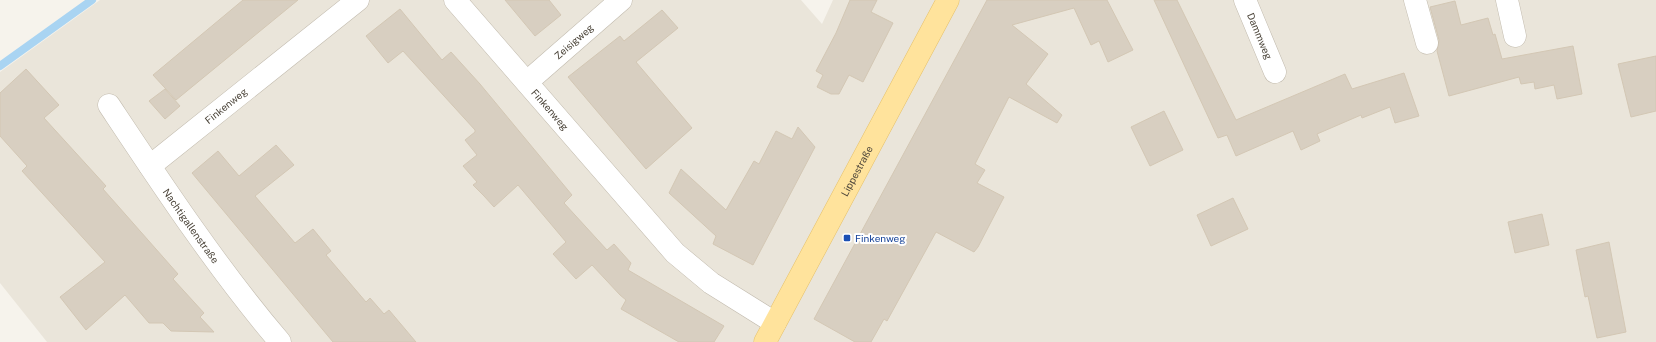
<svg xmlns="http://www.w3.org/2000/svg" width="1656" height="342" viewBox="0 0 1656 342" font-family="'Public Sans',sans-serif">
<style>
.residential{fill:#eae5da}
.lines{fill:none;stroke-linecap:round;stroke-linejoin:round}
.stream{stroke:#a9d4f2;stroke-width:8}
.building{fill:#d8cfc1;stroke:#d3c7b4}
.minor-casing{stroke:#c2bbae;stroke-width:23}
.major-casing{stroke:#e6c16a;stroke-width:23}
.minor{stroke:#fff;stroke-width:22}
.major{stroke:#ffe39c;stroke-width:22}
.transit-dot{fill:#1a4fb4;stroke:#fff;stroke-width:1.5}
.labels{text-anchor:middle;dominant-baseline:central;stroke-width:4;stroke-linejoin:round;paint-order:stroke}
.street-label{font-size:10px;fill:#4b4439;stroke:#fff}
.transit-label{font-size:10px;fill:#164399;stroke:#fff;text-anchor:start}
</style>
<rect width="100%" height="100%" fill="#f6f3ec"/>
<polygon class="residential" points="100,0 801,0 822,24 833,0 1656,0 1656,342 47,342 0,283 0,72"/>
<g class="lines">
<polyline class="stream" points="0,66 92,0"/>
</g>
<g class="building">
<polygon points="243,0 298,0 176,100 153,75"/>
<polygon points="505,0 549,0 561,15 535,36"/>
<polygon points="850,0 877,0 871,12 893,23 863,82 849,75 839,94 831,94 817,87 823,75 816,71 836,33"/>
<polygon points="987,0 1107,0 1133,50 1108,62 1099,41 1091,45 1074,8 1012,25 1048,54 1026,84 1062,115 1057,123 1009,97 975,164 985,170 977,183 1004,197 978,247 974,252 936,232 887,321 884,319 871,342 855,342 814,319"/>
<polygon points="1154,0 1177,0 1236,120 1345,74 1352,89 1404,73 1419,116 1395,123 1390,107 1362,118 1361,115 1317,134 1320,141 1301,150 1293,131 1236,156 1227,135 1218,138"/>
<polygon points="1455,1 1461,25 1488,18 1493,35 1495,34 1502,59 1573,46 1582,94 1557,99 1554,85 1535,89 1534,82 1521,84 1519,77 1449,96 1437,51 1439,40 1430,7"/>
<polygon points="400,9 442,60 451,52 480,84 572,195 564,203 607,250 614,244 631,263 628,270 724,326 714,342 679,342 621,309 626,300 620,295 592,265 576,279 553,254 566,242 518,185 494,207 484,196 473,185 477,182 463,166 477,155 465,140 475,132 475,130 403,51 388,63 366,36"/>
<polygon points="662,10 678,28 636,62 692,128 646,169 568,77 620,36 624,41"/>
<polygon points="1656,56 1656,111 1631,117 1618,64"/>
<polygon points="26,69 59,105 44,118 106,186 103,189 178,274 173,279 204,313 200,317 214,332 171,331 163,323 149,323 125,295 86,330 60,297 105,262 22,171 27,166 0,136 0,93"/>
<polygon points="165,89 180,106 165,119 149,101"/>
<polygon points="1164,111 1183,150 1150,166 1131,127"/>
<polygon points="798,127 815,147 753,265 713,244 716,236 669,193 681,169 726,210 754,161 759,164 776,131 792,139"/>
<polygon points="276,145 294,165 255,196 295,243 313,229 331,251 326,255 366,302 370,298 384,314 389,310 416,342 333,342 192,173 218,151 239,176"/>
<polygon points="1233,198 1248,229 1211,246 1197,215"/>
<polygon points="1542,214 1549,245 1515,253 1508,222"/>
<polygon points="1609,242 1626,332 1597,338 1588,296 1585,297 1576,250"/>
</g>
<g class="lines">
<g class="minor-casing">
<g id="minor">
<path id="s1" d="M455 0 675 253 711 283 775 323"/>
<path id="s2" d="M1245 0 1275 72"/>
<polyline points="1415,0 1427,43"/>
<polyline points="1507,0 1515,36"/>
<path id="s3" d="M527 82 621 0"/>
<path id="s4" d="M109 105C163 186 217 268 280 342"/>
<path id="s5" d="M150 166 358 0"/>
</g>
</g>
<g class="major-casing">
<g id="major">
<path id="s6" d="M765 342 948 0"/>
</g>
</g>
<use href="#minor" class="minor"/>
<use href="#major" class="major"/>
</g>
<rect class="transit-dot" x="843" y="234" width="8" height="8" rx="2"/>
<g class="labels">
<g class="street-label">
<text stroke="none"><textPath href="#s2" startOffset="39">Dammweg</textPath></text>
<text stroke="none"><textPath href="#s3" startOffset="62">Zeisigweg</textPath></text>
<text stroke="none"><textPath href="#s5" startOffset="97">Finkenweg</textPath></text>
<text stroke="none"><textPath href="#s1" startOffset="145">Finkenweg</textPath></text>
<text stroke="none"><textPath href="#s6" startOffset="194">Lippestraße</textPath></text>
<text stroke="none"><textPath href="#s4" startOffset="146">Nachtigallenstraße</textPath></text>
</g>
<g class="transit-label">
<text x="855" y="238">Finkenweg</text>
</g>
</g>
</svg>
